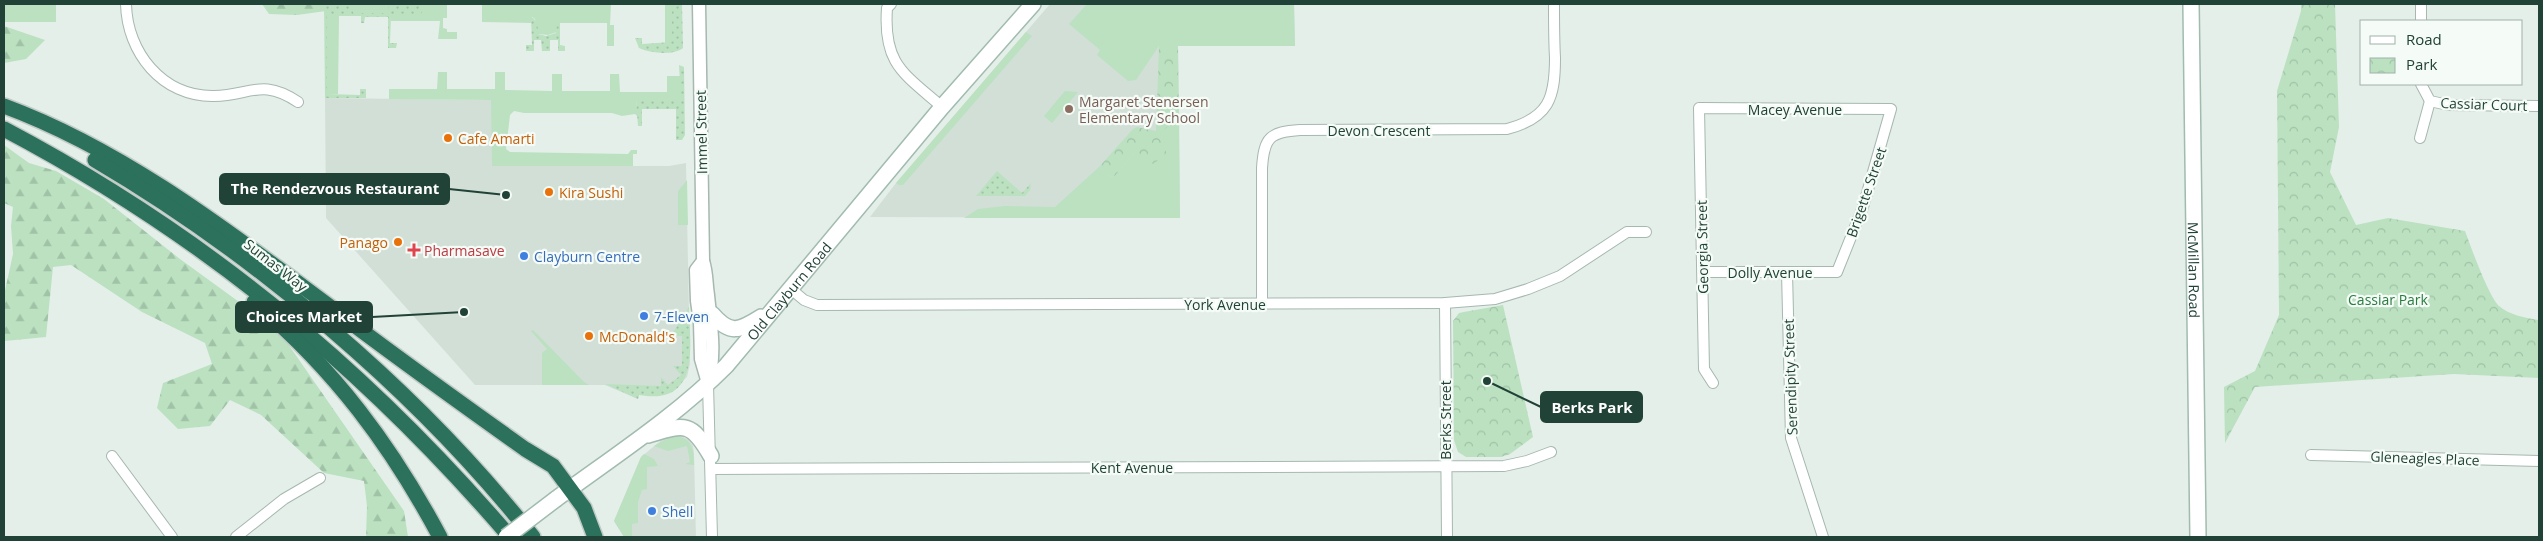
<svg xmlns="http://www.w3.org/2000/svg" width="2543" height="541" viewBox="0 0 2543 541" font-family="'Open Sans',sans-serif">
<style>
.built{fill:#d2dfd7}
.grass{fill:#bbe1c1}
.forest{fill:url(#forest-firs)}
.park{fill:url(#park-crowns)}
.garden{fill:url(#garden-dots)}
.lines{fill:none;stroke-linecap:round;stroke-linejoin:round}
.minor-casing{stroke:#a6b8b0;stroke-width:12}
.tertiary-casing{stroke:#a6b8b0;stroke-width:15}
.secondary-casing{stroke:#a1bbaf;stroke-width:18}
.motorway-casing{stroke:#c1cac7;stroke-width:18}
.minor{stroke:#fff;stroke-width:10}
.tertiary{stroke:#fff;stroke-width:12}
.secondary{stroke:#fff;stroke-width:15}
.motorway{stroke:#2b715b;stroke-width:15}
.secondary-bridge-casing{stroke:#a1bbaf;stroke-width:18;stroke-linecap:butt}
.secondary-bridge{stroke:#fff;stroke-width:15}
.education-dot{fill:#8d6e63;stroke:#f5fbf7;stroke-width:2}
.food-dot{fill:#e8710a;stroke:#f5fbf7;stroke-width:2}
.health-dot{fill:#e0444e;stroke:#f5fbf7;stroke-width:2}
.shop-dot{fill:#3f7fe0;stroke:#f5fbf7;stroke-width:2}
.labels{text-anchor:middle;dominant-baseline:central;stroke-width:4.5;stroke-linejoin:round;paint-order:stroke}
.education-label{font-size:14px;fill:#785e54;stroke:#f5fbf7;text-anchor:start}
.street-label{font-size:14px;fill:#214236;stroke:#f5fbf7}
.food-label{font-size:14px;fill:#c56008;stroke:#f5fbf7;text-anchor:start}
.health-label{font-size:14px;fill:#be3a42;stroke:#f5fbf7;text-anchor:start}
.shop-label{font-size:14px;fill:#366cbe;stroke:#f5fbf7;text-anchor:start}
.park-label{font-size:14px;fill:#287d3f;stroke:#f5fbf7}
.leader{fill:none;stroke:#214236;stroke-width:2}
.callout-dot{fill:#214236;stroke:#f5fbf7;stroke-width:2}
.callout{fill:#214236;stroke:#214236;stroke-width:2}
.callout-label{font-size:15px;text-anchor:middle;font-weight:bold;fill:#fff}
</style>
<defs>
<pattern id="forest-firs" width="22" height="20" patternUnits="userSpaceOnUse" patternTransform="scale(1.25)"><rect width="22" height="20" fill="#bbe1c1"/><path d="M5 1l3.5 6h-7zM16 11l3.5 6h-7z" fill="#a0c2a6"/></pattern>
<pattern id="park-crowns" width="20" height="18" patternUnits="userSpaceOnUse" patternTransform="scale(1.25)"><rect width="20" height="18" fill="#bbe1c1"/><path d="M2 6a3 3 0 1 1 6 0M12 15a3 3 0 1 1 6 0" fill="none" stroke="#a0c2a6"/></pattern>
<pattern id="garden-dots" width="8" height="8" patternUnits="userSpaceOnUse" patternTransform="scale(1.25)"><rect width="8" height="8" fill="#bbe1c1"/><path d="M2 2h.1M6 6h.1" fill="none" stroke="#a0c2a6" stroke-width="1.8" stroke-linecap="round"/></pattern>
</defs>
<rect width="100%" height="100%" fill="#e4efe9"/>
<g class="built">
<polygon points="1050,4 1294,4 1295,46 1178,46 1180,218 870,217 896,183"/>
<polygon points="325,98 492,100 492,166 669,166 686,163 690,364 687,377 673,390 663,395 639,395 638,399 605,385 475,385 326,218"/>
<polygon points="681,436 688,439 693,445 694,453 696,537 624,537 614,521 641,457 664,438"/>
</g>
<g class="grass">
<rect x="4" y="4" width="52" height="18"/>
<rect x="324" y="4" width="94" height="9"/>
<polygon points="422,4 447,4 447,18 443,18 443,28 447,29 447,32 457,32 457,39 438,39 440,21 391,21 391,16 422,16"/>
<polygon points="482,4 611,4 610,25 614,25 614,46 607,46 607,23 557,23 557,32 548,35 538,34 535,19 532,17 531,23 482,22"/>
<rect x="665" y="4" width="7" height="39"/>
<polygon points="1087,4 1294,4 1295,46 1159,46 1136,80 1128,81 1097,55 1100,50 1069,24"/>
<polygon points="327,16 339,16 338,94 327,94"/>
<polygon points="1026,32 1032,36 903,185 899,185 896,183"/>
<polygon points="438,72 447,72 447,89 495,89 495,72 505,72 505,90 552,91 552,74 562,74 562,91 610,91 610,74 619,74 620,92 667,92 667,76 681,76 681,100 636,100 638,117 635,114 622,116 612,113 524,113 514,111 510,115 506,149 510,152 628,154 631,150 637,150 637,154 633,154 633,166 492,166 491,100 389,99 389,89 437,89"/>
<polygon points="1065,91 1078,92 1052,123 1044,116"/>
<polygon points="1179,117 1180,218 964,218 978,209 1005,206 1055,207 1099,167 1113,178 1136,151"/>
<polygon points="687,180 688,225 678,225 678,191"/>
<polygon points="533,330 584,382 589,385 542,385 542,353 547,349 531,331"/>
<path d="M673 435C692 438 694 448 694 465L685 464 690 462 687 446 668 451 654 446Z"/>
<polygon points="644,454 654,459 658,466 647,467 647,489 642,490 638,502 638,523 632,524 632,537 624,537 614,521 641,457"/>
</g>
<g class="forest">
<polygon points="262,4 326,4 326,11 297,15 269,14"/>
<polygon points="4,26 45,40 26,59 4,63"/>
<polygon points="4,145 29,163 56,171 104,199 180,259 279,331 404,511 408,537 366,537 367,506 364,481 324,473 261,415 230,400 210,426 178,429 157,408 163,383 212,364 205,343 142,312 71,265 53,267 46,337 5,341 4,295 13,254 11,226 13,207 4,203"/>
</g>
<g class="park">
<path d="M2301 4H2335L2339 127 2330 172 2356 225 2388 218 2465 231C2471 247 2488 295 2499 306 2509 315 2526 318 2539 320V378L2454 374 2255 387 2225 443 2224 387 2255 371 2279 315 2277 91 2301 11Z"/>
<polygon points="1159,46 1178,46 1179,117 1158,135 1167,154 1153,164 1136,151 1113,178 1099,167 1133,129 1137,127 1156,131"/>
<polygon points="1503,305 1533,437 1510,454 1501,457 1466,457 1458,452 1454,440 1453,321 1459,313 1464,312"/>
</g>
<g class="garden">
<polygon points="324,4 352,4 353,13 388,13 389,5 422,4 422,16 391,16 390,43 397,43 396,48 388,48 388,17 365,17 364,23 361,23 361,16 327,16 327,94 360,95 360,89 366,89 366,98 325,98"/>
<path d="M672 4H682L683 48C674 56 649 53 639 48L635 38H642V44L672 42Z"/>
<path d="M531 17C538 20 538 27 538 34L546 36 556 33 557 23H560V45L565 46V51H558V40H550V51H542L541 40H534V51H526V45H532Z"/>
<polygon points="679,65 684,67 685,135 682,140 676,140 676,109 642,109 642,126 638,126 636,100 681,100"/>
<polygon points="997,171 1022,193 1031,183 1030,190 1025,196 976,196"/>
<path d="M689 307C690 347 701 406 639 395L638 399 605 384 661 386V377L668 385 681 375 673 366H682V336H672V334Z"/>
</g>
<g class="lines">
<g class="minor-casing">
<g id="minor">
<path d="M126 4C127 52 162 97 214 96 251 95 262 78 298 102"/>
<path d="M891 4 887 8C883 64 903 73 942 107"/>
<polyline points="2421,21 2421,4"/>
<polyline points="2421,84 2430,101 2448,105 2539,106"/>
<polyline points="2420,138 2430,101"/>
<path d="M1702 272H1837L1863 207 1891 109 1699 108C1701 195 1702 282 1704 369L1713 383"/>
<polyline points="1787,272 1791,438 1823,537"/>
<polyline points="791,289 804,300 817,305 1445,303 1495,299 1528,289 1560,276 1627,232 1646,232"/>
<polyline points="1445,303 1447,537"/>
<path d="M1262 304V168C1264 137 1270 132 1300 130L1507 129C1549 118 1555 98 1555 58 1554 40 1554 22 1554 4"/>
<polyline points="708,384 712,537"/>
<polyline points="2311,455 2539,461"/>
<polyline points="112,456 172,537"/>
<polyline points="711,469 1504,466 1527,461 1551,452"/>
<polyline points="236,537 284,499 320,478"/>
</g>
</g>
<g class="tertiary-casing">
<g id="tertiary">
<path d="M699 4 703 261C707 273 706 283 708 295 711 326 716 353 708 384"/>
<polyline points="703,261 696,270 697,301 700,322 701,359 708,383"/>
</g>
</g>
<g class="secondary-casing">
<g id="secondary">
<path id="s1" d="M2191 4 2198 537"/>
<path d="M712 314C730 335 739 331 761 317"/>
<path d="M648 435C685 424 691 421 711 456"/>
<path id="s2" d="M556 499C613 457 675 417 726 366L942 107 1033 4"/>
</g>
</g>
<g class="motorway-casing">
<g id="motorway">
<path d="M4 106C123 150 228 231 329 306 393 355 459 402 525 449L553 466 584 508 595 537"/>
<path d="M4 129C203 234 364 367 510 537"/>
<path d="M95 160C255 254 418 391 533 537"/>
<path d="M254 302C334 368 392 447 440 537"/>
</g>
</g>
<use href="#minor" class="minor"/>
<use href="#tertiary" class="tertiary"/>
<use href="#secondary" class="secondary"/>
<use href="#motorway" class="motorway"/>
<g class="secondary-bridge-casing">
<polyline id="secondary-bridge" points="506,537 556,499"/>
</g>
<use href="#secondary-bridge" class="secondary-bridge"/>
</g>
<circle class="education-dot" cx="1069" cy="109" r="5"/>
<g class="food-dot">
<circle cx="448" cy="138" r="5"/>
<circle cx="549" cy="192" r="5"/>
<circle cx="398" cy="242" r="5"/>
<circle cx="589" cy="336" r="5"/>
</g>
<path class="health-dot" d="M411.5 242.5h5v5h5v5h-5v5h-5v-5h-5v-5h5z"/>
<g class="shop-dot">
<circle cx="524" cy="256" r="5"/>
<circle cx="644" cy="316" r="5"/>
<circle cx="652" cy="511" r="5"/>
</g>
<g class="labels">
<g class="education-label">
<text x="1079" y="101">Margaret Stenersen<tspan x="1079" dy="16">Elementary School</tspan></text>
</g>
<g class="street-label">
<text transform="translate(2484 104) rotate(2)">Cassiar Court</text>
<text x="1795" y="109">Macey Avenue</text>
<text x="1379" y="130">Devon Crescent</text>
<text transform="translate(701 132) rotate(-91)">Immel Street</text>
<text transform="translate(1866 192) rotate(-71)">Brigette Street</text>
<text transform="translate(1702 247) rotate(-91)">Georgia Street</text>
<text transform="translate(276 265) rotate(38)">Sumas Way</text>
<text stroke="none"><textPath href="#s1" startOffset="266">McMillan Road</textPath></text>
<text x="1770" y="272">Dolly Avenue</text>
<text stroke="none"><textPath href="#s2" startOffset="314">Old Clayburn Road</textPath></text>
<text x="1225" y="304">York Avenue</text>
<text transform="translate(1790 377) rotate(-92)">Serendipity Street</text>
<text transform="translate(1445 420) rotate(-90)">Berks Street</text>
<text transform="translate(2425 458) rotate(2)">Gleneagles Place</text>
<text x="1132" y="467">Kent Avenue</text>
</g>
<g class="food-label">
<text x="458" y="138">Cafe Amarti</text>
<text x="559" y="192">Kira Sushi</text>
<text x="388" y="242" text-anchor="end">Panago</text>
<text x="599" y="336">McDonald's</text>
</g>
<g class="health-label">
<text x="424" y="250">Pharmasave</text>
</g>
<g class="shop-label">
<text x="534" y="256">Clayburn Centre</text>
<text x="654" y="316">7-Eleven</text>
<text x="662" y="511">Shell</text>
</g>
<g class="park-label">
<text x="2388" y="299">Cassiar Park</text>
</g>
</g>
<path class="leader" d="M506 195L449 189M464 312L372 317M1487 381L1541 407"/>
<g class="callout-dot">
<circle cx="506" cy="195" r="5"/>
<circle cx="464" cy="312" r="5"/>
<circle cx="1487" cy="381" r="5"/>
</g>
<g class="callout">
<rect x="220" y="174" width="229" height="30" rx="5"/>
<rect x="236" y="302" width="136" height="30" rx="5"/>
<rect x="1541" y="392" width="101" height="30" rx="5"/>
</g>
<g class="callout-label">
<text x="335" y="194">The Rendezvous Restaurant</text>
<text x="304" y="322">Choices Market</text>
<text x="1592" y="413">Berks Park</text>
</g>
<rect width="2543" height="541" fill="none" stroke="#214236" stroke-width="10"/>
<rect x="2360" y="20" width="162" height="65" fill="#f5fbf7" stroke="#a0b1aa"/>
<rect x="2370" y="36" width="25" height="8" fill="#ffffff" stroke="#a0b1aa"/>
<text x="2406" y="45" font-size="15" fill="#214236">Road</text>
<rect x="2370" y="58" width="25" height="15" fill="url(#park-crowns)" stroke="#a0b1aa"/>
<text x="2406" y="70" font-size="15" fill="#214236">Park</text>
</svg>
